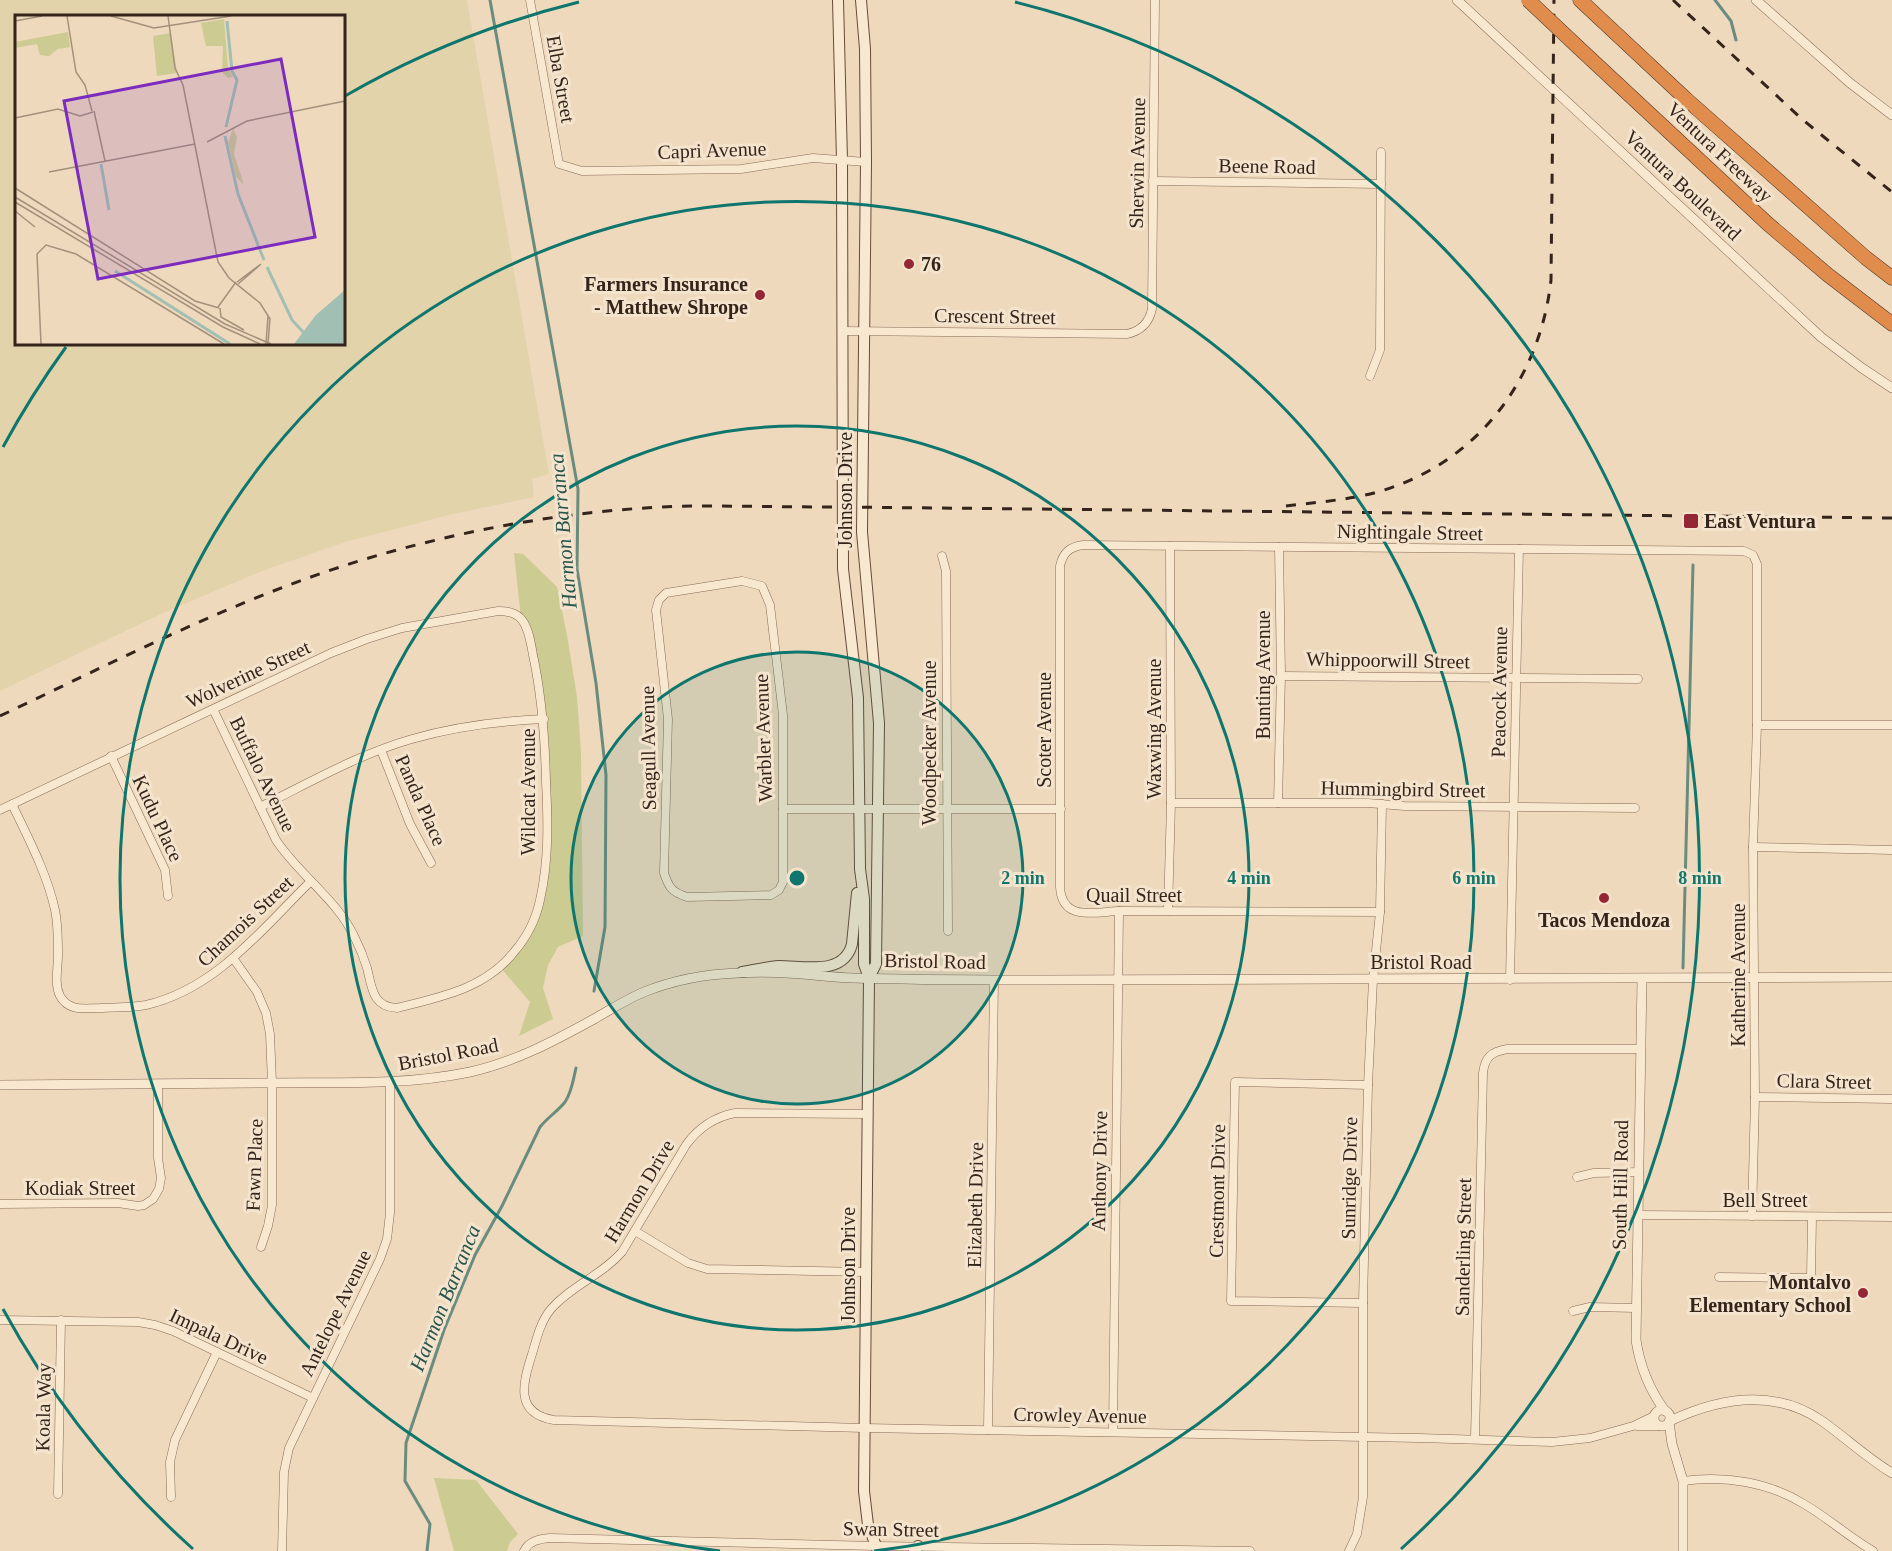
<svg xmlns="http://www.w3.org/2000/svg" width="1892" height="1551" viewBox="0 0 1892 1551" font-family="'Times New Roman',serif">
<style>
.farmland{fill:#e3d3ab;fill-rule:evenodd}
.green{fill:#cbcb92}
.lines{fill:none;stroke-linecap:round;stroke-linejoin:round}
.stream{stroke:#698c7f;stroke-width:3}
.minor-casing{stroke:#866a56;stroke-width:9}
.tertiary-casing{stroke:#866a56;stroke-width:10}
.secondary-casing{stroke:#674b3a;stroke-width:12}
.motorway-casing{stroke:#53392b;stroke-width:15}
.minor{stroke:#f9e8d0;stroke-width:8}
.tertiary{stroke:#f9e8d0;stroke-width:9}
.secondary{stroke:#f9e8d0;stroke-width:10}
.motorway{stroke:#df8c4c;stroke-width:14}
.rail{stroke:#35241b;stroke-width:3;stroke-dasharray:10 10;stroke-linecap:butt}
.motorway-bridge-casing{stroke:#53392b;stroke-width:15;stroke-linecap:butt}
.motorway-bridge{stroke:#df8c4c;stroke-width:14}
.ring{fill:none;stroke:#0f766e;stroke-width:3}
.poi-dot{fill:#952635;stroke:#f5e4cd;stroke-width:2}
.labels{text-anchor:middle;dominant-baseline:central;stroke-width:6;stroke-linejoin:round;paint-order:stroke}
.street-label{font-size:20px;fill:#35241b;stroke:#f5e4cd}
.poi-label{font-size:20px;font-weight:bold;fill:#35241b;stroke:#f5e4cd;text-anchor:start}
.water-label{font-size:21px;font-style:italic;fill:#2a554d;stroke:#f5e4cd}
.inset-river{fill:none;stroke:#a1bfb2;stroke-width:3}
.inset-road{fill:none;stroke:#a4917c;stroke-width:1.5}
.view{fill:#7b2cbf;fill-opacity:0.15;stroke:#7b2cbf;stroke-width:3}
.inset-edge{fill:none;stroke:#35241b;stroke-width:3}
.centre{fill:#0f766e;stroke:#f5e4cd;stroke-width:3}
.ring-label{font-size:18px;text-anchor:middle;font-weight:bold;fill:#0f766e;stroke:#f5e4cd;stroke-width:6;stroke-linejoin:round;paint-order:stroke}
</style>
<rect width="100%" height="100%" fill="#eed9bd"/>
<path class="farmland" d="M0 0H467L549 474 532 479 534 497 449 515 345 542 262 571 163 613 0 691ZM16 16H344V344H16Z"/>
<g class="green">
<polygon points="514,553 523,554 557,587 567,635 577,697 581,752 583,936 558,947 548,965 543,988 553,1019 519,1036 530,1002 500,967 536,915 547,844 538,679 521,618"/>
<polygon points="434,1478 476,1480 518,1534 510,1542 507,1551 454,1551"/>
</g>
<g class="lines">
<g class="stream">
<polyline points="490,0 578,489 577,569 596,683 606,775 605,927 594,991"/>
<polyline points="1715,0 1731,21 1736,40"/>
<polyline points="1683,968 1693,565"/>
<path d="M427 1551 430 1524 405 1481 406 1443 444 1330 475 1255 502 1206 540 1127C547 1118 558 1111 565 1102 572 1092 573 1080 576 1068"/>
</g>
<g class="minor-casing">
<g id="minor">
<polyline points="530,0 559,164 582,171 741,169 813,158 866,162"/>
<polyline points="1153,181 1381,184"/>
<path d="M842 331 1127 334C1141 331 1149 323 1152 309L1155 0"/>
<polyline points="1370,376 1380,350 1381,152"/>
<polyline points="942,556 946,571 948,931"/>
<path d="M742 581 762 586 770 605 783 715V882L779 890 771 895 687 897C672 892 669 888 664 873L668 719 656 610 659 600 666 593Z"/>
<polyline points="1281,676 1638,679"/>
<polyline points="1757,725 1892,725"/>
<polyline points="381,750 410,824 431,863"/>
<polyline points="111,756 165,870 168,896"/>
<polyline points="1171,803 1368,803 1404,806 1635,808"/>
<polyline points="1278,803 1281,676 1279,547"/>
<path d="M12 804C28 838 47 873 55 910 58 924 58 940 58 955 58 968 54 984 60 996 69 1012 85 1008 100 1008 115 1007 131 1008 146 1005 216 989 262 929 311 881"/>
<path d="M260 807C309 783 359 754 412 739 454 727 499 721 544 719"/>
<polyline points="783,809 1061,809"/>
<path d="M0 810 331 653 367 639 402 628 498 611C507 611 516 612 522 620 529 629 531 644 533 655 542 697 545 738 546 782 548 821 549 861 540 900 536 919 527 937 514 952 485 989 440 997 397 1008 372 1007 372 987 367 968 364 958 360 948 355 938 337 899 299 875 276 840L213 709"/>
<polyline points="1753,847 1892,850"/>
<polyline points="1168,911 1171,803 1170,546"/>
<path d="M1380 912 1119 911C1095 912 1062 922 1060 887V566C1063 552 1070 547 1083 545L1744 551 1753 555 1757 564V725L1753 847 1755 1097 1752 1216"/>
<polyline points="233,958 257,992 266,1013 270,1034 272,1083 272,1205 268,1226 261,1247"/>
<polyline points="1510,980 1519,549"/>
<polyline points="1755,1097 1892,1099"/>
<path d="M866 1114 735 1113C714 1117 699 1127 686 1145L622 1252C602 1275 571 1286 551 1309 541 1321 537 1337 533 1351 524 1380 512 1413 554 1420L864 1428 1419 1438 1552 1442 1590 1438 1633 1426 1654 1416"/>
<polyline points="1577,1177 1594,1173 1639,1172"/>
<polyline points="0,1204 118,1203 138,1206 144,1205 153,1199 159,1189 161,1178 158,1158 158,1084"/>
<polyline points="1638,1215 1892,1217"/>
<polyline points="635,1231 688,1263 707,1269 866,1272"/>
<polyline points="1719,1277 1811,1278 1812,1217"/>
<polyline points="1363,1303 1231,1301 1235,1082 1368,1085"/>
<polyline points="1573,1311 1590,1307 1636,1308"/>
<polyline points="0,1320 138,1322 155,1325 173,1331 313,1398"/>
<polyline points="1637,1426 1658,1426"/>
<polyline points="988,1430 994,980"/>
<polyline points="1113,1432 1119,911"/>
<path d="M1475 1439 1483 1073C1485 1057 1491 1052 1507 1049H1640"/>
<path d="M1683 1481C1724 1475 1768 1482 1804 1504 1828 1518 1849 1537 1873 1551"/>
<polyline points="58,1494 61,1320"/>
<polyline points="171,1497 170,1462 175,1440 217,1352"/>
<polyline points="282,1551 284,1472 289,1448 380,1259 387,1239 390,1213 390,1083"/>
<path d="M524 1551C529 1541 539 1539 550 1538L876 1546 1250 1551"/>
<polyline points="1349,1551 1357,1534 1363,1497 1363,1303 1368,1085 1373,980 1380,912 1382,804"/>
</g>
</g>
<g class="tertiary-casing">
<g id="tertiary">
<polyline points="1457,0 1821,337 1862,368 1892,388"/>
<polyline points="1756,0 1850,83 1892,115"/>
<path d="M1642 979 1636 1340C1640 1367 1649 1389 1665 1411"/>
<path d="M0 1085C90 1084 180 1083 269 1083 337 1082 403 1086 470 1072 515 1062 554 1041 594 1019 610 1010 627 999 644 992 674 980 706 974 738 973 776 970 815 976 853 978 917 980 982 980 1046 980 1328 980 1610 979 1892 977"/>
<circle cx="1662" cy="1418" r="8"/>
<path d="M1670 1421C1719 1398 1774 1388 1822 1421 1846 1438 1867 1458 1892 1473"/>
<polyline points="1669,1422 1672,1444 1683,1481 1683,1551"/>
</g>
</g>
<g class="secondary-casing">
<g id="secondary">
<polyline points="838,0 842,160 843,569 858,698 860,869 864,899 864,964 869,978 864,1491 868,1525 878,1551"/>
<polyline points="861,0 865,49 866,162 862,532 879,723 876,964 869,978"/>
<path d="M742 972C754 970 767 967 779 966 805 966 844 976 852 944L857 893"/>
<polyline points="914,1551 918,1546"/>
</g>
</g>
<g class="motorway-casing">
<g id="motorway">
<polyline points="1580,0 1686,99 1866,258 1892,278"/>
<polyline points="1579,48 1768,224 1828,275 1892,324"/>
</g>
</g>
<use href="#minor" class="minor"/>
<use href="#tertiary" class="tertiary"/>
<use href="#secondary" class="secondary"/>
<use href="#motorway" class="motorway"/>
<g class="rail">
<polyline points="1673,0 1803,120 1892,192"/>
<path d="M1286 506C1318 502 1350 500 1381 491 1478 462 1540 379 1551 280L1554 0"/>
<path d="M0 716C129 655 258 587 397 550 493 524 593 508 692 506 742 506 792 507 842 507L1892 518"/>
</g>
<g class="motorway-bridge-casing">
<polyline id="motorway-bridge" points="1528,0 1579,48"/>
</g>
<use href="#motorway-bridge" class="motorway-bridge"/>
</g>
<circle cx="797" cy="878" r="226" fill="#0f766e" fill-opacity=".12"/>
<g class="ring">
<circle cx="797" cy="878" r="226"/>
<circle cx="797" cy="878" r="452"/>
<path d="M720 1551A677 677 0 1 1 874 1551"/>
<path d="M193 1549A903 903 0 0 1 3 1309M3 447A903 903 0 0 1 66 347M345 96A903 903 0 0 1 579 2M1015 2A903 903 0 0 1 1401 1549"/>
</g>
<g class="poi-dot">
<circle cx="909" cy="264" r="6"/>
<circle cx="760" cy="295" r="6"/>
<rect x="1683" y="513" width="16" height="16" rx="3"/>
<circle cx="1604" cy="898" r="6"/>
<circle cx="1863" cy="1293" r="6"/>
</g>
<g class="labels">
<g class="street-label">
<text transform="translate(561 79) rotate(80)">Elba Street</text>
<text transform="translate(712 150) rotate(-2)">Capri Avenue</text>
<text transform="translate(1720 152) rotate(43)">Ventura Freeway</text>
<text transform="translate(1137 163) rotate(-89)">Sherwin Avenue</text>
<text transform="translate(1267 166) rotate(1)">Beene Road</text>
<text transform="translate(1683 185) rotate(43)">Ventura Boulevard</text>
<text transform="translate(995 316) rotate(1)">Crescent Street</text>
<text transform="translate(845 490) rotate(-90)">Johnson Drive</text>
<text transform="translate(1410 532) rotate(1)">Nightingale Street</text>
<text transform="translate(1388 660) rotate(1)">Whippoorwill Street</text>
<text transform="translate(248 674) rotate(-25)">Wolverine Street</text>
<text transform="translate(1263 675) rotate(-90)">Bunting Avenue</text>
<text transform="translate(1499 692) rotate(-89)">Peacock Avenue</text>
<text transform="translate(1154 729) rotate(-90)">Waxwing Avenue</text>
<text transform="translate(1044 730) rotate(-90)">Scoter Avenue</text>
<text transform="translate(763 738) rotate(-92)">Warbler Avenue</text>
<text transform="translate(929 743) rotate(-90)">Woodpecker Avenue</text>
<text transform="translate(648 748) rotate(-91)">Seagull Avenue</text>
<text transform="translate(263 774) rotate(64)">Buffalo Avenue</text>
<text transform="translate(1403 789) rotate(1)">Hummingbird Street</text>
<text transform="translate(528 792) rotate(-90)">Wildcat Avenue</text>
<text transform="translate(421 800) rotate(66)">Panda Place</text>
<text transform="translate(158 818) rotate(65)">Kudu Place</text>
<text x="1134" y="895">Quail Street</text>
<text transform="translate(245 921) rotate(-43)">Chamois Street</text>
<text transform="translate(935 961) rotate(1)">Bristol Road</text>
<text x="1421" y="962">Bristol Road</text>
<text transform="translate(1738 975) rotate(-90)">Katherine Avenue</text>
<text transform="translate(448 1054) rotate(-11)">Bristol Road</text>
<text transform="translate(1824 1081) rotate(1)">Clara Street</text>
<text transform="translate(254 1165) rotate(-88)">Fawn Place</text>
<text transform="translate(1099 1171) rotate(-89)">Anthony Drive</text>
<text transform="translate(1349 1178) rotate(-89)">Sunridge Drive</text>
<text transform="translate(1620 1185) rotate(-89)">South Hill Road</text>
<text x="80" y="1188">Kodiak Street</text>
<text transform="translate(639 1191) rotate(-59)">Harmon Drive</text>
<text transform="translate(1217 1191) rotate(-89)">Crestmont Drive</text>
<text x="1765" y="1200">Bell Street</text>
<text transform="translate(975 1205) rotate(-89)">Elizabeth Drive</text>
<text transform="translate(1463 1247) rotate(-89)">Sanderling Street</text>
<text transform="translate(848 1265) rotate(-90)">Johnson Drive</text>
<text transform="translate(335 1313) rotate(-64)">Antelope Avenue</text>
<text transform="translate(219 1336) rotate(25)">Impala Drive</text>
<text transform="translate(43 1407) rotate(-89)">Koala Way</text>
<text transform="translate(1080 1415) rotate(1)">Crowley Avenue</text>
<text transform="translate(891 1529) rotate(1)">Swan Street</text>
</g>
<g class="poi-label">
<text x="921" y="264">76</text>
<text x="748" y="284" text-anchor="end">Farmers Insurance<tspan x="748" dy="23">- Matthew Shrope</tspan></text>
<text x="1704" y="521">East Ventura</text>
<text x="1604" y="920" text-anchor="middle">Tacos Mendoza</text>
<text x="1851" y="1282" text-anchor="end">Montalvo<tspan x="1851" dy="23">Elementary School</tspan></text>
</g>
<g class="water-label">
<text transform="translate(563 531) rotate(-95)">Harmon Barranca</text>
<text transform="translate(445 1298) rotate(-68)">Harmon Barranca</text>
</g>
</g>
<g transform="translate(15 15)">
<rect width="330" height="330" fill="#eed9bd"/>
<path d="M209 4 213 53 218 62 213 63 207 57 208 31H191L186 8ZM53 17 55 32 43 34 34 41 25 40 22 29 0 33V27ZM156 18 162 58 142 61 138 21ZM218 114 222 122 219 139 229 170 221 162 213 127Z" fill="#cbcb92"/>
<path d="M330 275V329H279L301 300Z" fill="#a1bfb2"/>
<path class="inset-river" d="M211 112 222 65 217 56 212 6M210 121 223 179 249 245M86 149 94 195M252 252 277 305 289 318M100 256 215 329"/>
<path class="inset-road" d="M52 1 61 57 70 70 77 96M96 1 139 13 216 1M153 1 160 53 168 70 203 247 214 263 245 288 255 304M0 6 27 1M79 96 90 146M0 103 43 94 65 101 78 97M192 127 232 106 330 86M34 157 180 129M0 173 180 286 204 293M0 182 210 309 256 329M0 187 208 312 245 329M0 196 20 212M222 267 246 249M223 269 245 250M203 292 221 267M205 293 206 302 229 315M26 329 22 239 31 230 61 239 209 329M251 329 253 301M253 329 255 303"/>
<path class="view" d="M266 44 300 222 83 264 49 86Z"/>
<rect width="330" height="330" class="inset-edge"/>
</g>
<circle cx="797" cy="878" r="9" class="centre"/>
<g class="ring-label">
<text x="1023" y="884">2 min</text>
<text x="1249" y="884">4 min</text>
<text x="1474" y="884">6 min</text>
<text x="1700" y="884">8 min</text>
</g>
</svg>
